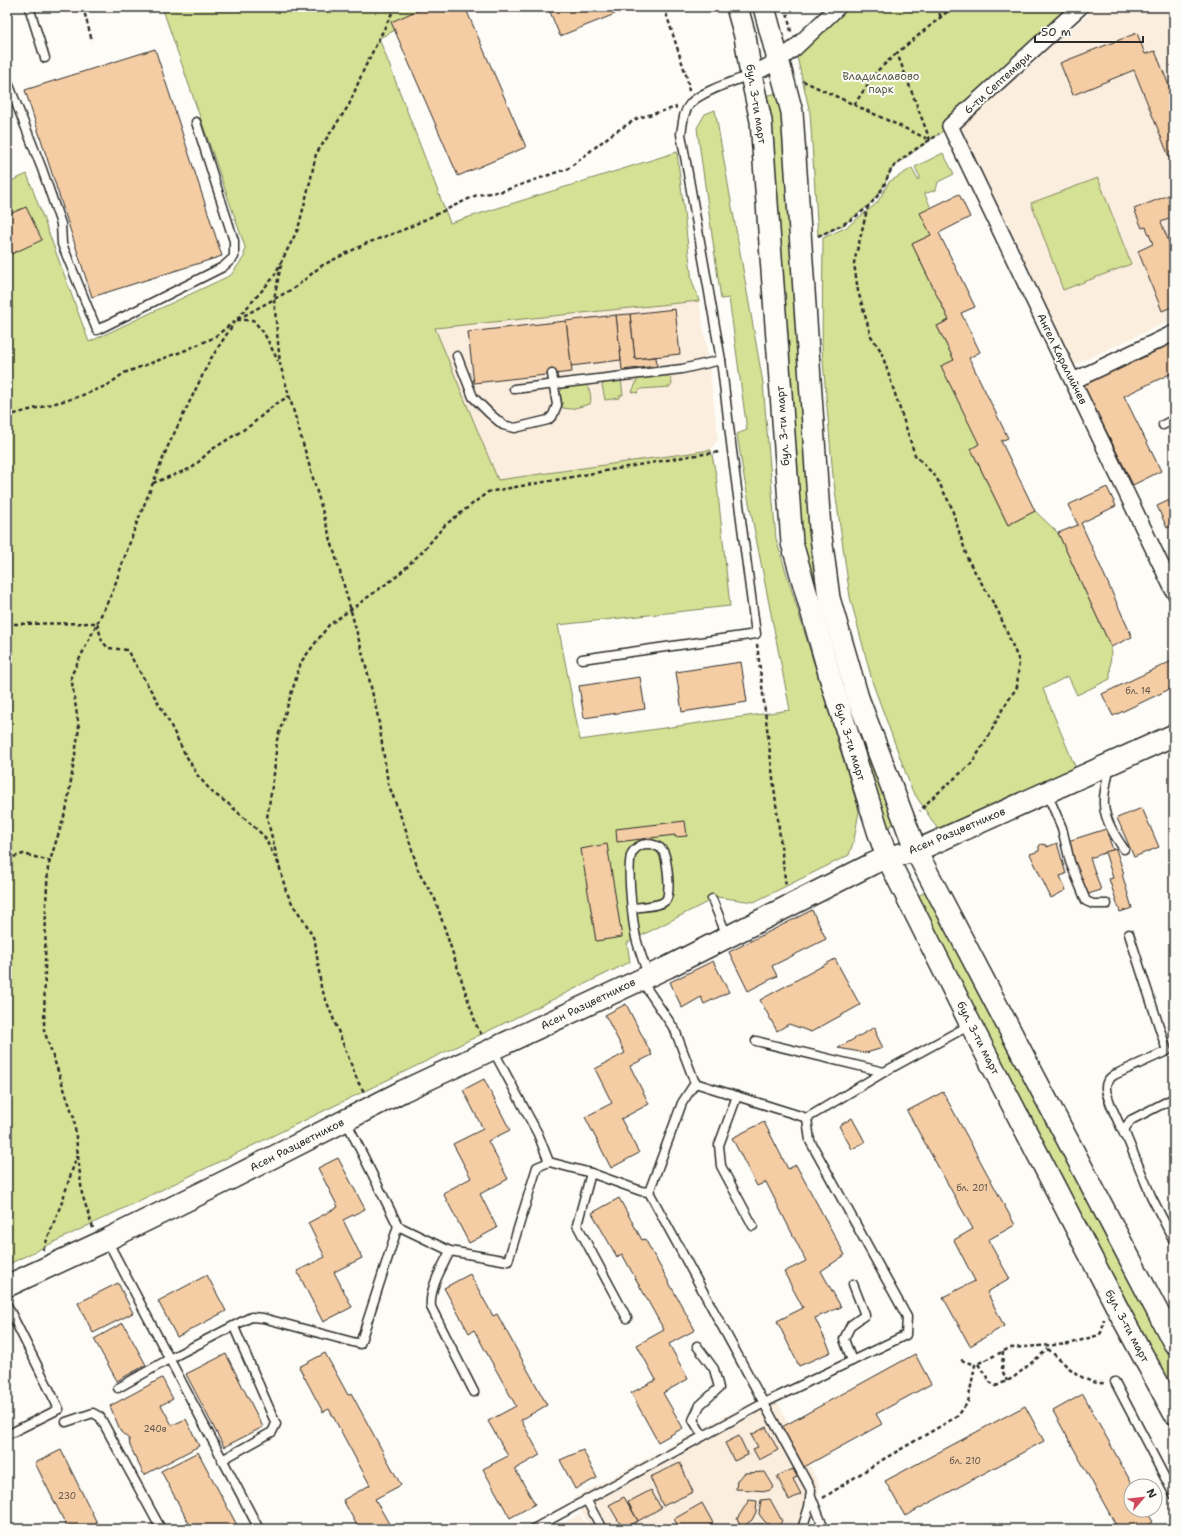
<svg xmlns="http://www.w3.org/2000/svg" width="1181" height="1536" viewBox="0 0 1181 1536" font-family="'Shantell Sans',sans-serif">
<style>
.built{fill:#fbeede}
.green{fill:#d5e194;stroke:#808660}
.building{fill:#f5cda4;stroke:#2b2b2b}
.lines{fill:none;stroke-linecap:round;stroke-linejoin:round}
.lane-casing{stroke:#2b2b2b;stroke-width:11}
.street-casing{stroke:#2b2b2b;stroke-width:18}
.secondary-casing{stroke:#2b2b2b;stroke-width:24}
.path{stroke:#2b2b2b;stroke-width:2.5;stroke-dasharray:4 3;stroke-linecap:butt}
.lane{stroke:#fdfcf7;stroke-width:8}
.street{stroke:#fdfcf7;stroke-width:15}
.secondary{stroke:#fdfcf7;stroke-width:21}
.labels{text-anchor:middle;dominant-baseline:central;stroke-width:4;stroke-linejoin:round;paint-order:stroke}
.number-label{font-size:9px;fill:#5e5449}
.park-label{font-size:11px;fill:#565845;stroke:#fdfcf7}
.street-label{font-size:11px;fill:#2b2b2b;stroke:#fdfcf7}
</style>
<rect width="100%" height="100%" fill="#fdfcf7"/>
<filter id="ink" filterUnits="userSpaceOnUse"><feTurbulence type="fractalNoise" baseFrequency=".025" numOctaves="2"/><feDisplacementMap in="SourceGraphic" scale="8" xChannelSelector="R" yChannelSelector="G"/><feConvolveMatrix kernelMatrix="1 2 1 2 8 2 1 2 1" color-interpolation-filters="sRGB"/></filter>
<g filter="url(#ink)">
<g class="built">
<polygon points="1097,7 1174,8 1174,319 1074,365 959,123"/>
<polygon points="699,301 709,363 718,439 711,450 498,480 435,328"/>
<polygon points="772,1391 820,1486 808,1529 591,1529 574,1498"/>
<polygon points="580,1514 588,1529 553,1529"/>
</g>
<g class="green">
<polygon points="162,7 443,7 379,38 450,223 677,152 692,281 699,301 435,328 498,480 711,450 716,475 730,606 558,625 580,740 790,710 743,472 737,434 747,430 729,298 721,299 697,128 705,114 715,110 763,383 776,539 859,811 854,840 849,855 754,902 717,897 627,943 630,962 7,1265 7,183 27,174 89,342 231,275 244,257 245,247"/>
<polygon points="839,7 1080,7 950,126 905,158 892,169 882,189 868,206 842,226 818,236 810,113 795,48"/>
<polygon points="786,91 829,598 904,820 878,831 792,543 756,98"/>
<polygon points="943,153 954,174 938,182 936,190 927,193 924,192 931,208 931,235 912,244 949,320 937,326 954,360 979,444 971,449 1008,525 1035,511 1058,533 1111,647 1110,679 1077,695 1068,676 1043,689 1076,769 941,834 912,790 873,684 850,597 833,476 822,349 823,238 847,227 877,203 889,182 912,168 918,180 920,177 915,167"/>
<polygon points="1098,178 1131,264 1063,290 1031,203"/>
<polygon points="665,373 671,379 672,384 670,387 641,389 637,393 632,392 639,376"/>
<polygon points="621,379 623,395 620,395 620,398 605,400 602,385 608,381"/>
<path d="M586 384C590 389 592 398 590 404L571 409 563 408 560 392C564 383 578 385 586 384Z"/>
<polygon points="934,887 1174,1343 1174,1411 909,901"/>
</g>
<g class="building">
<polygon points="425,7 465,7 526,147 458,176 391,22"/>
<polygon points="548,7 613,7 615,14 560,36"/>
<polygon points="1137,33 1145,54 1155,51 1174,98 1174,169 1134,70 1073,95 1060,63"/>
<polygon points="155,49 222,256 92,297 25,90"/>
<polygon points="1174,193 1174,217 1161,222 1174,255 1174,306 1162,311 1138,251 1153,244 1146,227 1142,228 1134,209"/>
<polygon points="959,194 970,217 939,233 975,307 961,313 980,352 969,358 1008,438 1001,441 1035,511 1008,525 971,449 979,444 941,366 954,360 937,326 949,320 912,244 931,235 920,213"/>
<polygon points="26,207 42,240 7,256 7,215"/>
<polygon points="675,309 680,354 635,359 630,314"/>
<polygon points="630,314 635,359 656,357 657,366 622,370 616,315"/>
<polygon points="616,315 621,360 571,366 566,321"/>
<polygon points="566,321 572,372 474,383 468,332"/>
<polygon points="1174,342 1174,372 1124,396 1161,471 1133,485 1082,382 1113,366 1116,371"/>
<polygon points="1107,487 1116,506 1081,523 1132,637 1111,647 1058,533 1078,525 1068,505"/>
<polygon points="1174,498 1174,525 1167,528 1157,506"/>
<polygon points="1174,660 1174,687 1113,716 1102,694"/>
<polygon points="741,662 747,702 682,712 676,672"/>
<polygon points="640,677 645,709 584,718 579,686"/>
<polygon points="1142,808 1159,847 1134,857 1117,818"/>
<polygon points="685,821 687,836 675,837 675,835 617,842 616,829"/>
<polygon points="1106,829 1113,850 1090,858 1101,890 1085,895 1068,841"/>
<polygon points="1057,843 1066,874 1060,876 1066,890 1051,898 1030,854 1039,851 1039,846 1041,844 1046,845 1047,847"/>
<polygon points="607,844 622,937 596,941 581,849"/>
<polygon points="1116,849 1124,874 1122,874 1132,908 1120,912 1109,879 1113,878 1105,852"/>
<polygon points="812,910 826,939 772,966 777,976 748,991 729,952"/>
<polygon points="835,959 860,1005 811,1032 789,1024 777,1031 760,1000"/>
<polygon points="713,961 729,992 704,1004 701,997 682,1008 670,982"/>
<polygon points="626,1004 652,1055 630,1066 649,1104 621,1119 639,1153 611,1168 585,1117 612,1103 595,1069 625,1053 605,1015"/>
<polygon points="875,1027 877,1036 883,1048 866,1053 838,1048"/>
<polygon points="484,1079 510,1130 488,1141 508,1179 480,1194 497,1228 469,1243 443,1193 471,1178 453,1144 483,1129 463,1090"/>
<polygon points="943,1092 1015,1225 988,1240 1010,1279 987,1292 1004,1326 970,1346 943,1297 975,1281 954,1240 973,1229 907,1111"/>
<polygon points="852,1118 865,1142 852,1149 839,1126"/>
<polygon points="764,1122 788,1169 796,1165 845,1255 821,1271 841,1307 815,1318 831,1352 799,1366 777,1321 803,1308 784,1272 806,1261 766,1182 757,1186 732,1138"/>
<polygon points="338,1158 365,1209 343,1220 362,1258 334,1272 352,1307 323,1322 297,1271 325,1257 308,1223 338,1207 318,1168"/>
<polygon points="619,1198 642,1240 645,1239 695,1330 669,1344 688,1379 663,1393 683,1428 658,1442 631,1393 656,1380 637,1345 664,1330 622,1254 617,1257 592,1213"/>
<polygon points="470,1274 493,1316 497,1314 547,1405 521,1420 540,1455 515,1469 535,1504 510,1518 483,1469 508,1456 488,1421 516,1406 474,1330 469,1333 444,1288"/>
<polygon points="207,1275 226,1311 177,1337 158,1301"/>
<polygon points="118,1283 133,1313 93,1333 78,1303"/>
<polygon points="123,1323 146,1365 117,1381 94,1339"/>
<polygon points="325,1353 348,1395 351,1393 401,1485 375,1499 392,1529 359,1529 343,1500 370,1485 329,1409 323,1412 299,1367"/>
<polygon points="226,1354 263,1427 224,1447 186,1374"/>
<polygon points="915,1354 931,1384 876,1414 882,1424 804,1467 782,1427"/>
<polygon points="162,1378 173,1399 161,1405 172,1425 186,1419 199,1446 144,1475 130,1446 129,1439 121,1432 110,1406"/>
<polygon points="1083,1394 1133,1486 1131,1486 1131,1510 1146,1510 1153,1522 1141,1529 1118,1529 1053,1411"/>
<polygon points="1025,1406 1044,1441 905,1516 885,1481"/>
<polygon points="766,1427 778,1450 759,1460 753,1449 758,1447 751,1435"/>
<polygon points="739,1436 748,1455 734,1461 725,1443"/>
<polygon points="61,1450 100,1529 68,1529 35,1463"/>
<polygon points="583,1450 597,1478 575,1489 560,1460"/>
<polygon points="198,1452 239,1529 192,1529 161,1471"/>
<polygon points="680,1463 693,1492 663,1506 650,1477"/>
<polygon points="793,1469 797,1477 793,1479 801,1494 789,1500 777,1476"/>
<polygon points="765,1472 774,1487 768,1491 736,1489 737,1480 745,1473"/>
<polygon points="651,1490 661,1508 638,1521 628,1502"/>
<polygon points="624,1497 638,1521 623,1529 609,1505"/>
<polygon points="770,1499 782,1521 776,1529 765,1522 759,1514 761,1500"/>
<polygon points="749,1500 757,1501 756,1512 752,1520 741,1528 737,1519"/>
<polygon points="702,1503 713,1523 702,1529 680,1529 674,1519"/>
<polygon points="753,1524 763,1524 768,1529 745,1529"/>
</g>
<g class="lines">
<g class="lane-casing">
<g id="lane">
<polyline points="29,7 45,58"/>
<polyline points="7,80 42,169 61,224 62,244 97,330 223,267 234,257 234,241 196,122"/>
<polyline points="457,356 473,397 489,413 503,425 515,428 548,420 553,415 557,405 552,374"/>
<polyline points="514,389 682,369 721,360"/>
<polyline points="1163,425 1174,419"/>
<path d="M582 659 756 634 732 451 721 360 681 134C683 123 683 112 690 104 699 92 735 81 750 75"/>
<path d="M1109 767C1108 777 1105 787 1104 798 1102 816 1114 835 1124 849"/>
<polyline points="1047,793 1062,828 1070,862 1086,901 1093,904 1107,904"/>
<polyline points="712,899 727,936"/>
<path d="M633 908C640 907 660 906 665 901 672 896 667 858 663 851 659 846 653 844 647 844 641 844 635 848 632 853 626 864 633 924 636 938 639 950 644 963 648 975"/>
<polyline points="641,980 675,1030 695,1083"/>
<polyline points="756,1041 884,1072"/>
<polyline points="493,1050 538,1134 549,1162"/>
<polyline points="695,1083 682,1103 649,1192 811,1490 809,1507 802,1529"/>
<polyline points="695,1083 807,1118"/>
<polyline points="737,1096 719,1145 721,1166 753,1226"/>
<polyline points="1174,1098 1131,1120 1125,1128 1125,1133 1151,1196 1174,1241"/>
<polyline points="346,1121 398,1226 450,1251 508,1261 537,1167 549,1162 591,1173 641,1191 649,1192"/>
<path d="M1126 1138C1121 1127 1105 1097 1106 1087 1106 1081 1110 1078 1114 1075L1167 1051 1129 934"/>
<polyline points="591,1173 577,1225 627,1318"/>
<polyline points="107,1240 259,1529"/>
<path d="M450 1251C442 1268 429 1288 431 1307L474 1392"/>
<polyline points="7,1305 59,1409 7,1435"/>
<polyline points="697,1346 714,1369 719,1388 700,1405 693,1420 703,1436"/>
<polyline points="852,1361 844,1339 851,1325 865,1315 853,1284"/>
<polyline points="1115,1382 1174,1495"/>
<polyline points="118,1388 169,1359 251,1317 263,1318 360,1344 398,1226"/>
<polyline points="66,1422 93,1413 100,1417 161,1529"/>
<polyline points="222,1460 272,1432 276,1424 234,1327"/>
<polyline points="811,1496 824,1529"/>
<polyline points="586,1499 602,1529"/>
<polyline points="533,1529 764,1403 906,1335 907,1317 810,1141 807,1118 884,1072 970,1025"/>
</g>
</g>
<g class="street-casing">
<g id="street">
<polyline points="1080,7 950,126 1174,592"/>
<polyline points="751,75 778,61 795,48 838,7"/>
<polyline points="1073,381 1174,333"/>
</g>
</g>
<g class="secondary-casing">
<g id="secondary">
<polyline points="737,7 745,36 751,75 761,121 792,543 833,687 878,831 887,857 971,1025 1123,1319 1174,1413"/>
<polyline points="764,7 792,112 820,529 829,598 858,698 916,851 1174,1343"/>
<polyline points="7,1286 106,1240 232,1178 403,1091 668,967 872,864 887,857 916,851 1174,735"/>
</g>
</g>
<g class="path">
<polyline points="83,7 92,41"/>
<polyline points="664,7 687,78 689,91"/>
<polyline points="786,7 791,32"/>
<polyline points="936,7 941,17"/>
<polyline points="803,81 930,140"/>
<polyline points="854,105 876,72 897,53"/>
<polyline points="930,140 897,53 953,7"/>
<polyline points="868,206 854,263 858,291 871,336 881,351 915,455 936,477 951,506 968,560 998,611 1019,661 1017,687 1002,710 988,737 972,763 931,799 920,811"/>
<path d="M818 236C842 226 868 213 882 189 886 183 887 176 891 170 899 158 926 143 939 134"/>
<polyline points="281,265 274,299 280,364 347,596 368,674 378,717 388,783 406,830 419,873 435,899 477,1027 482,1035"/>
<polyline points="238,319 296,287 321,266 367,243 403,230 477,195 503,191 569,168 612,134 638,118 677,107"/>
<polyline points="237,320 253,320 264,333 278,361"/>
<polyline points="7,416 78,397 108,385 124,373 186,350 213,338 234,322"/>
<polyline points="153,483 192,468 211,450 251,425 273,406 289,396"/>
<polyline points="7,624 97,623 102,641 108,648 127,650 166,716 184,752 198,776 213,793 230,805 264,836 279,865 286,891 293,905 305,922 315,941 321,987 358,1082 364,1092"/>
<polyline points="757,644 786,887"/>
<polyline points="7,859 23,854 50,861"/>
<polyline points="279,865 267,818 274,774 277,740 301,662 329,625 396,577 423,551 445,525 488,492 689,456 721,452"/>
<polyline points="93,1228 82,1194 74,1118 44,1030 46,904 48,867 67,807 79,728 71,676 112,593 136,525 168,446 210,360 236,320 273,278 298,229 311,178 316,154 349,105 364,69 395,7"/>
<polyline points="43,1250 62,1202 77,1155"/>
<path d="M1048 1349C1065 1363 1082 1385 1105 1383"/>
<polyline points="1003,1351 1002,1370 1007,1381"/>
<polyline points="961,1360 975,1365"/>
<polyline points="978,1364 990,1382 996,1386 1013,1378 1048,1349"/>
<polyline points="823,1498 877,1463 958,1416 968,1402 975,1365 1010,1348 1069,1344 1099,1335 1102,1331 1104,1319"/>
</g>
<use href="#lane" class="lane"/>
<use href="#street" class="street"/>
<use href="#secondary" class="secondary"/>
</g>
</g>
<g class="labels">
<g class="number-label">
<text x="1138" y="691">бл. 14</text>
<text x="972" y="1188">бл. 201</text>
<text x="155" y="1429">240в</text>
<text x="965" y="1461">бл. 210</text>
<text x="67" y="1496">230</text>
</g>
<g class="park-label">
<text x="881" y="76">Владиславово<tspan x="881" dy="13">парк</tspan></text>
</g>
<g class="street-label">
<text transform="translate(998 83) rotate(-42)">6-ти Септември</text>
<text transform="translate(756 104) rotate(81)">бул. 3-ти март</text>
<text transform="translate(1062 359) rotate(64)">Ангел Каралийчев</text>
<text transform="translate(783 426) rotate(-94)">бул. 3-ти март</text>
<text transform="translate(850 742) rotate(73)">бул. 3-ти март</text>
<text transform="translate(957 831) rotate(-23)">Асен Разцветников</text>
<text transform="translate(588 1004) rotate(-26)">Асен Разцветников</text>
<text transform="translate(978 1038) rotate(63)">бул. 3-ти март</text>
<text transform="translate(297 1145) rotate(-27)">Асен Разцветников</text>
<text transform="translate(1127 1326) rotate(62)">бул. 3-ти март</text>
</g>
</g>
<rect width="1181" height="1536" fill="none" stroke="#fdfcf7" stroke-width="24"/>
<rect x="12" y="12" width="1157" height="1512" fill="none" stroke="#2b2b2b" stroke-width="1.5" filter="url(#ink)"/>
<g transform="translate(1143 1498) rotate(62)"><circle r="19" fill="#fdfcf7" stroke="#a9a8a5"/>
<path d="M0-3L7 15L0 10L-7 15Z" fill="#d1495b"/>
<text y="-6" font-size="11" font-weight="bold" text-anchor="middle" fill="#2b2b2b">N</text>
</g>
<path d="M1035 36v6h108v-6" fill="none" stroke="#2b2b2b" stroke-width="2"/>
<text x="1041" y="36" font-size="12" fill="#2b2b2b" stroke="#fdfcf7" stroke-width="3" paint-order="stroke">50 m</text>
</svg>
